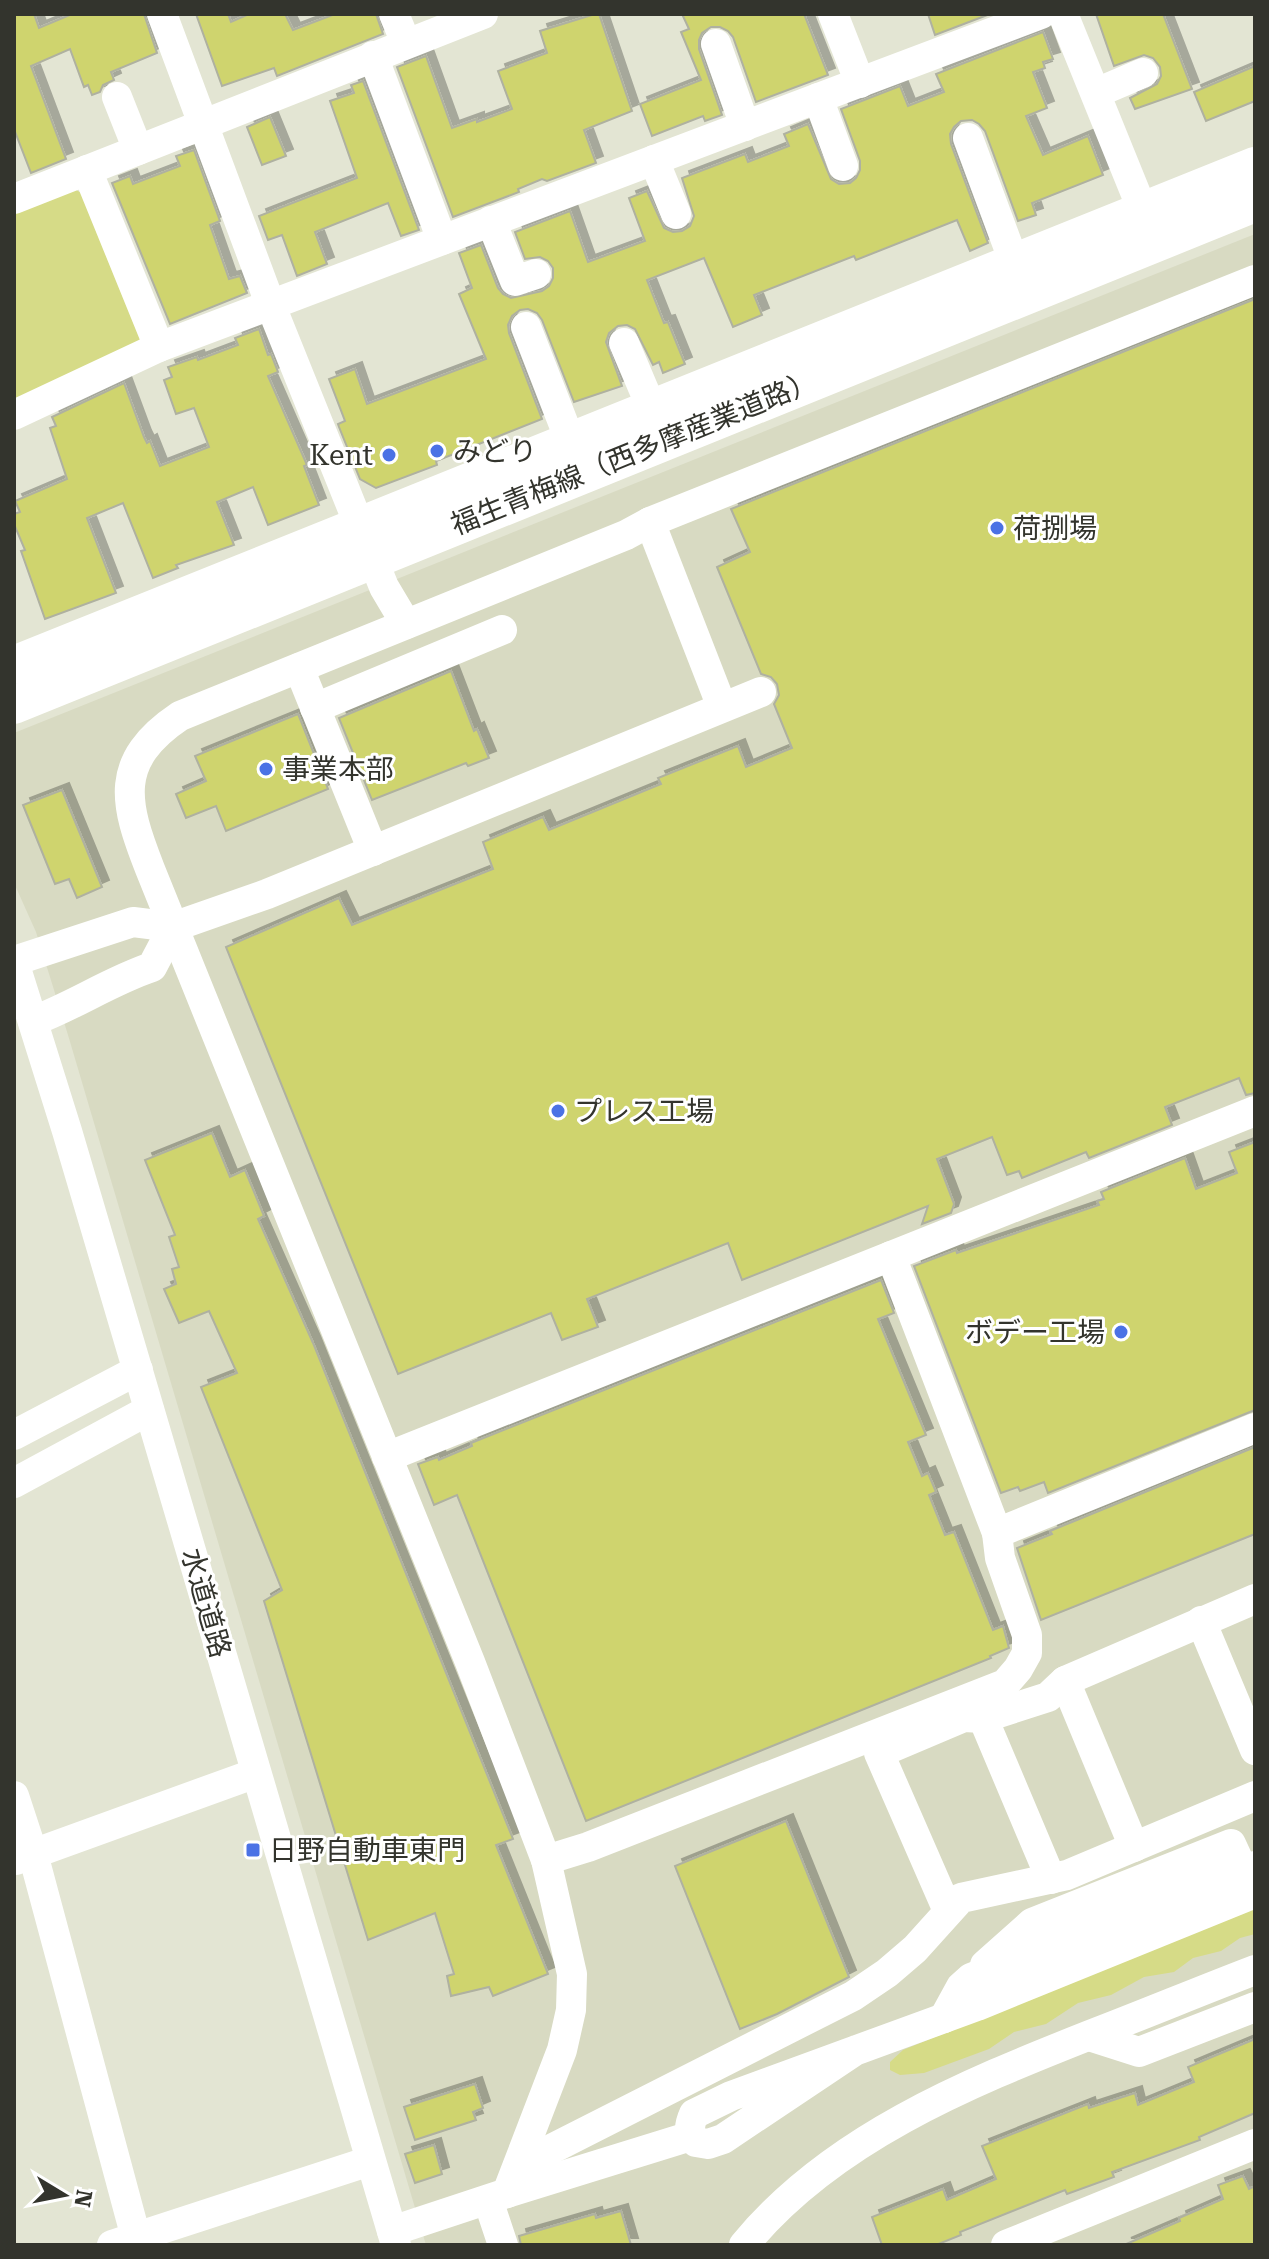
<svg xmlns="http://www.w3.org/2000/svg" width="1269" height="2259" viewBox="0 0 1269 2259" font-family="'Roboto Serif','Noto Sans JP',serif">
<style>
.built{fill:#d8dac2}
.green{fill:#d6db87}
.building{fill:#cfd46e;stroke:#afb1a0;stroke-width:2;filter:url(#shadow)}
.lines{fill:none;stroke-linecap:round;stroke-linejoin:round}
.minor{stroke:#fff;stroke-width:30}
.major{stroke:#fff;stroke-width:38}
.poi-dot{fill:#4b72e5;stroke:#fff;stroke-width:3}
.labels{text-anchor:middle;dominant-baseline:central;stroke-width:6;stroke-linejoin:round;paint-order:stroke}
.poi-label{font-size:28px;fill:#33342d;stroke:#fff;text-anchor:start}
.street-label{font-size:28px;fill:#33342d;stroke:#fff}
</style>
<defs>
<filter id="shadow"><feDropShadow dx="7" dy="-7" stdDeviation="0" flood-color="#0004"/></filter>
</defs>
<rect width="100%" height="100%" fill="#e3e5d3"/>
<polygon class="built" points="1255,234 1255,2245 426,2245 68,1035 36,932 14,883 14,733"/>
<g class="green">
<polygon points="73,188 93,200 141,341 14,401 14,211"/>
<polygon points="1255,1908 1255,1934 1240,1938 1221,1951 1193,1958 1174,1972 1144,1977 1111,1995 1078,2003 1046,2024 1014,2032 989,2049 924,2073 900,2075 890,2070 890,2062 903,2050"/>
</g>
<g class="building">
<polygon points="14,14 34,14 39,28 72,14 144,14 157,53 111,72 114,80 103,85 100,92 92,95 88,85 84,87 70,49 31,66 66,159 31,173 14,129"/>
<polygon points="196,14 228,14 231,22 249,14 285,14 293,30 335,14 376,14 383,34 277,76 274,68 222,86"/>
<polygon points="595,14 599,14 632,111 584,130 596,163 547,181 542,179 518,189 519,192 453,217 397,67 426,56 452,128 477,119 477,122 512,109 498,71 547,53 540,31"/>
<polygon points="682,14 804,14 828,75 756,102 733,37 728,31 720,27 711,27 702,33 699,40 699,49 722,115 705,121 703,116 652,136 640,104 701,80 681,32 689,29"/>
<polygon points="928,14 990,14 935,35"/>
<polygon points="1096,14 1163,14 1192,89 1135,109 1130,98 1157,84 1161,76 1160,67 1153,58 1144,55 1114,66"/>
<polygon points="1043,32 1053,59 1043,62 1045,68 1033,72 1047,108 1026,116 1043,155 1088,136 1103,175 1032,203 1036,215 1018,221 985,131 979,124 972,120 961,121 954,127 950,134 951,144 988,243 970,251 957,220 856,260 854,256 754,295 762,315 733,327 704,258 647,280 664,323 668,322 685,364 663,373 659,362 653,365 635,329 627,325 618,326 609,333 606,342 622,386 574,402 542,320 537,313 528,309 520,310 512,316 508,325 509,333 542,419 436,461 437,465 376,488 360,479 339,427 338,424 345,421 329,379 355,369 367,404 486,359 459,294 472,288 459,253 481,245 498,288 503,294 511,298 542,291 549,286 553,278 553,268 548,261 540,257 525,259 515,232 570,211 588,262 645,241 629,198 647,191 664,228 673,232 682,231 690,226 694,216 682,178 745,154 748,162 789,146 784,134 808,124 831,179 839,184 850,183 856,178 860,170 860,161 841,109 900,86 908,106 944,92 936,74"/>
<polygon points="1255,66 1255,101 1206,121 1194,92"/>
<polygon points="363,81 419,230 401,236 388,203 315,232 327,264 297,276 282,235 268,240 259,216 357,178 330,101 354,93 351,85"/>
<polygon points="270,117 286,156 262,165 247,127"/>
<polygon points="194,150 220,221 210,225 229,279 240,276 247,293 170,324 112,183 130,176 133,184 180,166 176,156"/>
<polygon points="1255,299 1255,1093 1246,1095 1239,1078 1165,1107 1172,1125 1089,1158 1086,1152 1022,1178 1019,1171 1007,1175 992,1137 937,1159 954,1204 951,1213 922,1224 928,1206 742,1280 728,1243 587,1299 598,1327 562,1340 551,1313 398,1374 226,947 339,898 352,925 493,869 483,842 543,817 549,830 661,784 658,778 738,746 746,767 792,748 774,704 779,695 777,684 771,677 761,674 717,567 750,552 731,509"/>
<polygon points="259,329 268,355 271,354 278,372 268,376 307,465 304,466 319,505 268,525 253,487 217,502 234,545 176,565 178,568 153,578 123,503 87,518 116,593 45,619 21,551 25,550 14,524 14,514 20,512 15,501 67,479 50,428 56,426 52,417 124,383 144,437 147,443 150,441 160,466 209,447 194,408 176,414 164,380 172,377 168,367 197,357 198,360 238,345 235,338"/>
<polygon points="451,671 474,731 477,729 489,758 468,766 466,763 372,800 339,718"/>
<polygon points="298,714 328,789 226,831 216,806 186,818 176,794 206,781 195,756"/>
<polygon points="62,790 102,887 77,898 69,879 55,884 23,805"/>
<polygon points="212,1133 230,1177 245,1170 264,1216 258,1219 313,1343 513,1839 496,1845 548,1974 493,1996 489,1987 451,1996 447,1976 454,1974 435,1913 368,1940 264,1601 282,1590 201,1387 237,1373 209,1311 179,1323 164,1289 176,1284 172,1269 179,1267 169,1237 175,1235 145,1160"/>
<polygon points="1255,1142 1255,1410 1048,1493 1044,1482 1020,1491 1018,1487 1001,1493 914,1266 956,1250 957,1253 1099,1205 1097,1201 1104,1199 1101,1192 1185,1158 1196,1189 1237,1173 1229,1152"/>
<polygon points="881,1280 894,1313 878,1319 926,1435 908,1442 922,1476 928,1473 936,1492 929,1495 945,1535 954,1532 993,1630 1003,1626 1009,1648 990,1656 991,1658 586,1821 457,1495 434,1505 418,1464 438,1457 439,1460 472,1446 471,1443"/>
<polygon points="1255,1447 1255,1534 1041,1620 1017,1548 1052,1534 1050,1531"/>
<polygon points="786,1821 849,1977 777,2014 740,2029 675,1866"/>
<polygon points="1255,2039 1255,2113 1199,2137 1200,2140 1112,2172 1114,2177 1067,2194 1065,2190 960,2232 961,2235 936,2245 882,2245 872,2217 943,2189 947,2200 996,2179 982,2146 1088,2104 1089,2108 1135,2093 1138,2105 1194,2082 1188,2067"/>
<polygon points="475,2084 483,2108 473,2112 476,2120 415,2140 404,2107"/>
<polygon points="434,2145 442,2174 415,2183 405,2154"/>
<polygon points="1243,2176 1249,2189 1255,2186 1255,2245 1124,2245 1180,2221 1179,2218 1223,2199 1218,2185"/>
<polygon points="621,2211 631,2245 521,2245 519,2236 595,2214 596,2218"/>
</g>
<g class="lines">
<g class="minor">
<polyline points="162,14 271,306 384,587 406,624"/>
<polyline points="394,14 406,43"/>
<polyline points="833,14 860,83"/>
<polyline points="1063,14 1151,231"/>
<polyline points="716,44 745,126"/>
<polyline points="373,56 442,240"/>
<polyline points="1096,93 1143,73"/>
<polyline points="117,97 138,150"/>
<polyline points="818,98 843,166"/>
<polyline points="968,138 1014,262"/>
<polyline points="654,160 676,214"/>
<polyline points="87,170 159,347"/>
<polyline points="14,199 483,14"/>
<polyline points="491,221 515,281 536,274"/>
<polyline points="526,327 571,443"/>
<polyline points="624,343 652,409"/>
<polyline points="14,415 159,347 1041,14"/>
<polyline points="650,522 722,707"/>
<polyline points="299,668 373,851"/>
<polyline points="315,708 502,630"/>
<polyline points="14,961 133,922 173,927 267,894 761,692"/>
<polyline points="14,962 67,1131 396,2245"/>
<path d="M33 1021C74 1006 110 981 152 967L173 927"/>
<polyline points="14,1435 138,1370"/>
<polyline points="387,1457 1255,1111"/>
<polyline points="14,1483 149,1410"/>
<polyline points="997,1533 1255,1428"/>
<polyline points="1201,1621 1255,1750"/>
<polyline points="1065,1681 1134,1847"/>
<polyline points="983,1718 1051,1879"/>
<polyline points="14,1796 33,1854 138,2245"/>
<polyline points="16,1860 256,1773"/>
<polyline points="546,1860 588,1847 1005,1684 1018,1669 1027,1653 1027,1635 1000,1558 997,1533 891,1256"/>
<polyline points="948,1911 879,1753 964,1717 983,1718 1048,1697 1065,1681 1255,1599"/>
<polyline points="985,1965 1032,1923 1231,1844 1243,1870"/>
<polyline points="944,2018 961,1987 971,1978 1255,1866"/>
<polyline points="1089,2036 1139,2052 1255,2007"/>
<path d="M856 2050 723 2139 708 2144 696 2142C688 2133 689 2125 694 2114L731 2096 977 2006 1255 1893"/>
<polyline points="518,2166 853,1996 887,1973 915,1949 961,1898 1067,1875 1255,1796"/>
<polyline points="507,2193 691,2136"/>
<polyline points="488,2200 503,2245"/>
<path d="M392 2231 507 2193 562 2050 571 2010 572 1974 546 1860 470 1662 150 869C124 803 113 761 180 716L626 535 650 522 1255 280"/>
<polyline points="112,2245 370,2161"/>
<path d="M744 2245C831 2139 966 2084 1090 2035 1145 2014 1200 1991 1255 1970"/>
<polyline points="1006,2245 1255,2144"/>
</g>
<g class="major">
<polyline points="14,665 1255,166"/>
<polyline points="14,705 1255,203"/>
</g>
</g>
<g class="poi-dot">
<circle cx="437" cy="451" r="8"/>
<circle cx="389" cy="455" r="8"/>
<circle cx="997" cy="528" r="8"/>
<circle cx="266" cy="769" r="8"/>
<circle cx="558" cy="1111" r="8"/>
<circle cx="1121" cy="1332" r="8"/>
<rect x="245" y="1842" width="16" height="16" rx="4"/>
</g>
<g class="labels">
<g class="poi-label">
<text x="453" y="451">みどり</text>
<text x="373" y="455" text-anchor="end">Kent</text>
<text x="1013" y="528">荷捌場</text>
<text x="282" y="769">事業本部</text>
<text x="574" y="1111">プレス工場</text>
<text x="1105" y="1332" text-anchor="end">ボデー工場</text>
<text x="269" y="1850">日野自動車東門</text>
</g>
<g class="street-label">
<text transform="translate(634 453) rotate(-22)">福生青梅線（西多摩産業道路）</text>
<text transform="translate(206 1603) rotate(74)">水道道路</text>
</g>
</g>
<rect width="1269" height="2259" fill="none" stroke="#33342d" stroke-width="32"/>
<g transform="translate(64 2195) rotate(100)" stroke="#ffffff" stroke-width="6" paint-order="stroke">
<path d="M0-6L14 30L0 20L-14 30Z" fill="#33342d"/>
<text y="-12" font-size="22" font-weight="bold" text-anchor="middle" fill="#33342d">N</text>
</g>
</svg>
